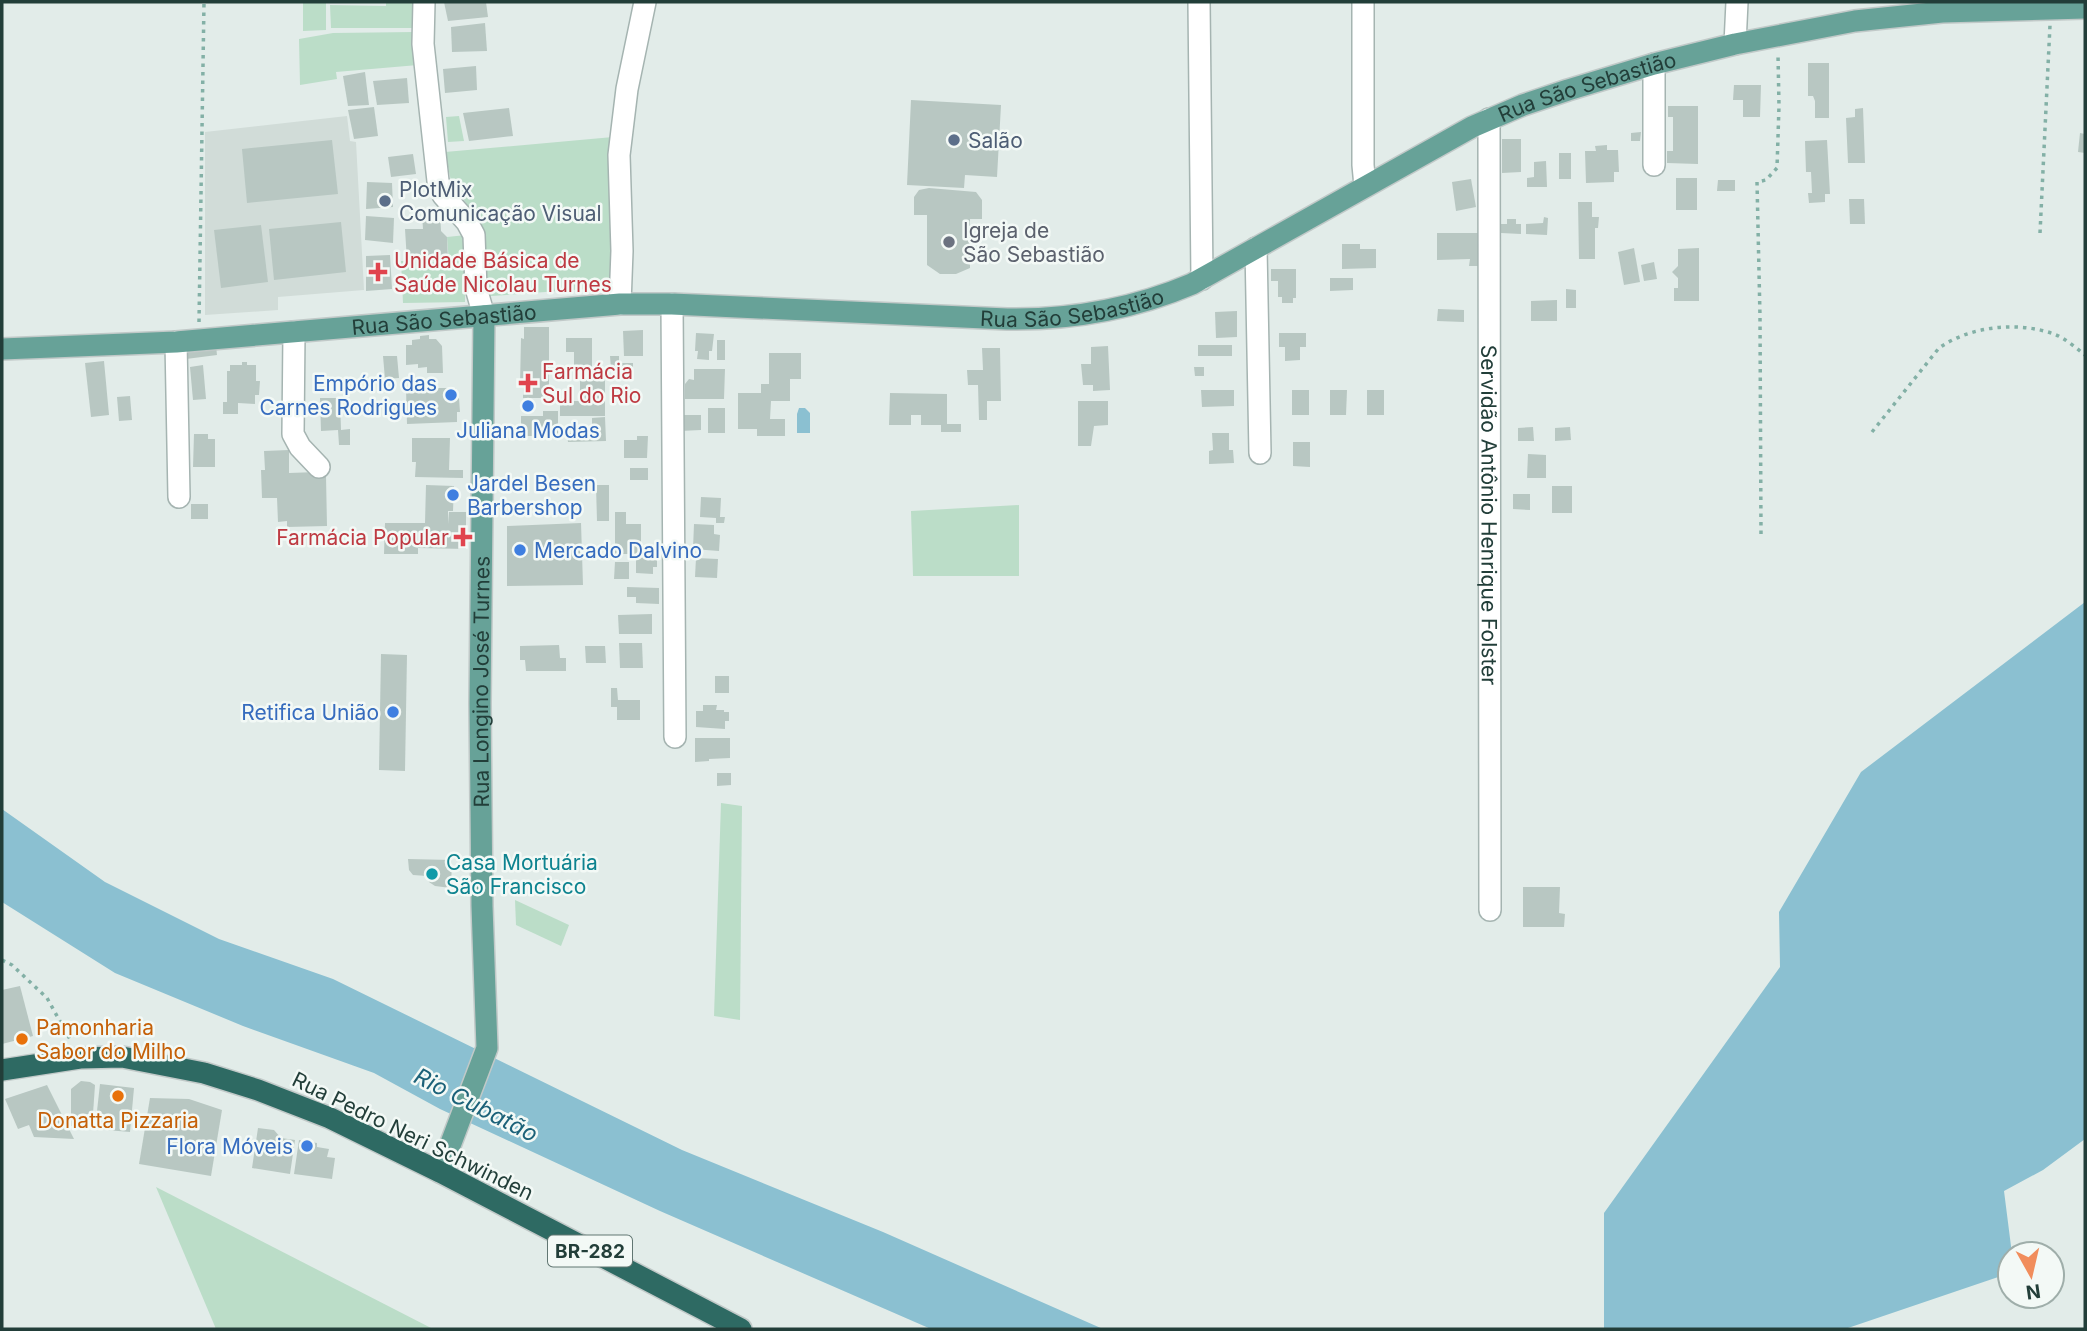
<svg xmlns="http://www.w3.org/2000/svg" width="2087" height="1331" viewBox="0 0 2087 1331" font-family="Inter,sans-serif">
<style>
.built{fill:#d1dcd8}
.green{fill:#bbddc8}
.water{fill:#8bc0d1}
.building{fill:#b8c7c2}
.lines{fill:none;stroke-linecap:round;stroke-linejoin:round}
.minor-casing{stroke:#a5b4b1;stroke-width:24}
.major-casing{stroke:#c1c9c8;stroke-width:24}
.highway-casing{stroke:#c1c9c8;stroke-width:24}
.path{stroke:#83b0a6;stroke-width:3.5;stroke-dasharray:3.5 5;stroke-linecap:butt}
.minor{stroke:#fff;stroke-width:21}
.major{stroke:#67a298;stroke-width:21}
.highway{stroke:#2e6a63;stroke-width:21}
.service-dot{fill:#5c6f8a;stroke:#f3f9f6;stroke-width:2.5}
.worship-dot{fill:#6b7280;stroke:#f3f9f6;stroke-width:2.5}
.health-dot{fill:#e0444e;stroke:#f3f9f6;stroke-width:2.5}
.shop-dot{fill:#3f7fe0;stroke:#f3f9f6;stroke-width:2.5}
.culture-dot{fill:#0f9aa8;stroke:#f3f9f6;stroke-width:2.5}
.food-dot{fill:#e8710a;stroke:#f3f9f6;stroke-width:2.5}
.labels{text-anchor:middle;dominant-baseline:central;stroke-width:5;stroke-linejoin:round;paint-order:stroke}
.shield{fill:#f3f9f6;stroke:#617672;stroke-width:2}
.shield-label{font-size:19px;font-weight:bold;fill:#223e39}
.street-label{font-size:21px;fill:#223e39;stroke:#f3f9f6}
.service-label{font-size:21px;fill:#4e5e75;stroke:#f3f9f6;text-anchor:start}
.worship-label{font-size:21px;fill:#5b616d;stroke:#f3f9f6;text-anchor:start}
.health-label{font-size:21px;fill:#be3a42;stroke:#f3f9f6;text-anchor:start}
.shop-label{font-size:21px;fill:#366cbe;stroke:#f3f9f6;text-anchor:end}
.culture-label{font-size:21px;fill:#0d838f;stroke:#f3f9f6;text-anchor:start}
.food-label{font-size:21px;fill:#c56008;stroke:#f3f9f6;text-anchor:start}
.water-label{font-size:23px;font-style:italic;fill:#1c6279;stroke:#f3f9f6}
</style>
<rect width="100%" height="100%" fill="#e2ece9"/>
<polygon class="built" points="347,116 350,141 356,142 364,290 278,297 278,310 205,315 205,132"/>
<g class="green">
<polygon points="303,2 326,2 326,30 303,31"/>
<polygon points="386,2 414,2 413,28 331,28 330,5 386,6"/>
<polygon points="414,32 418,65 336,72 337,79 300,85 299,39 333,33"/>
<polygon points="459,116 464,141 448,142 446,117"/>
<polygon points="613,137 613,287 492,296 483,295 479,222 451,181 445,152"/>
<polygon points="466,235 465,302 403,303 401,261 449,262 447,237"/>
<polygon points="1019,505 1019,576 913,576 911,511"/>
<polygon points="721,803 742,806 740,1020 714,1016"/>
<polygon points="515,900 569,925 561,946 516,925"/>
<polygon points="156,1187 433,1329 216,1329"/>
</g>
<g class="water">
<polygon points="799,408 805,408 810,413 810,433 797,433 797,414"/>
<polygon points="2085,602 2085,1139 2043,1170 2004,1191 2012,1254 2010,1254 2010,1273 1845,1329 1604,1329 1604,1213 1780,967 1779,912 1861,772"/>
<polygon points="2,809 105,882 219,939 333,979 682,1150 883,1232 1103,1329 931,1329 660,1211 440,1109 374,1073 243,1026 115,973 2,902"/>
</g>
<g class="building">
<polygon points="444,2 486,2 488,17 448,21"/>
<polygon points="485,23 487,51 452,52 451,27"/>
<polygon points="1808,63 1829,63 1829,118 1815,118 1815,101 1813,96 1808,96"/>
<polygon points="476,66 477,90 445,93 443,69"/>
<polygon points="365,72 369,105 348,106 343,76"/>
<polygon points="407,78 409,103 377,105 373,81"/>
<polygon points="1734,85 1761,85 1760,117 1743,117 1743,100 1733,100"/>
<polygon points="911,100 1001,105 997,177 965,175 964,188 907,185"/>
<polygon points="1668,106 1698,106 1698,164 1667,163 1667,151 1673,151 1673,117 1668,117"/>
<polygon points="374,107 378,136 354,139 348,110"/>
<polygon points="509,108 513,136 469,141 463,113"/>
<polygon points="1863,108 1865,163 1848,163 1846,118 1855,117 1855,109"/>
<polygon points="1641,132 1640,141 1631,141 1631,133"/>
<polygon points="2080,133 2085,134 2085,153 2078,152"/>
<polygon points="1502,139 1521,139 1521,172 1502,173"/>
<polygon points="332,140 338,194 247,203 242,149"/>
<polygon points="1827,140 1830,194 1825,194 1825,202 1809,203 1808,193 1812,193 1811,172 1806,172 1805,141"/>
<polygon points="1607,145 1607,150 1618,150 1619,172 1614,172 1614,182 1586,183 1585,151 1596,151 1595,146"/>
<rect x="1559" y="153" width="12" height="26"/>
<polygon points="413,154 416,174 391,177 388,157"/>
<polygon points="1546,161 1547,187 1527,187 1527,178 1534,177 1534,162"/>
<rect x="1676" y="178" width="21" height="32"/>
<polygon points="1471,179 1476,207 1456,211 1452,182"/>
<polygon points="1718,180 1735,180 1735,191 1717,191"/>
<polygon points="367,182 392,183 393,207 366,209"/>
<polygon points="929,188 976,192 982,200 982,219 970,219 970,268 956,274 940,274 927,265 927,215 914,215 914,197 919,190"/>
<polygon points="1849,199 1864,199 1865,224 1850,224"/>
<polygon points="1578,202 1592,202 1592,217 1599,217 1598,228 1595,228 1595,259 1579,259"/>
<polygon points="440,212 441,231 447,237 448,261 407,261 405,229 423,229 422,214"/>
<polygon points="366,216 394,218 393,243 365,240"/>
<polygon points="1544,217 1548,218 1547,235 1526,234 1526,224 1543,223"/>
<polygon points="1507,219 1516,219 1516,224 1521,224 1521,234 1501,233 1501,224 1507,224"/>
<polygon points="341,222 346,272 274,280 269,229"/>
<polygon points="261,225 268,282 221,288 214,230"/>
<polygon points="1437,233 1481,233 1481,266 1469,266 1470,259 1437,260"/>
<polygon points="1342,244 1360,244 1360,249 1376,249 1376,268 1342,269"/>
<polygon points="1634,248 1640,282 1624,285 1618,252"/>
<polygon points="1699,248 1699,301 1674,301 1674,288 1678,288 1678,278 1672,272 1678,266 1678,249"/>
<polygon points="390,255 392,289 366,291 366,256"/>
<polygon points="1654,262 1657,279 1644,281 1641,265"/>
<polygon points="1271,269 1296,269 1296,298 1293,298 1293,303 1282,303 1282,297 1278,297 1278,281 1271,281"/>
<polygon points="1330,278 1353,278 1353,290 1330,291"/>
<polygon points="1566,289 1576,290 1576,308 1566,308"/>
<polygon points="1557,300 1557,321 1531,321 1531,301"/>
<polygon points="1438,309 1464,310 1464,322 1437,321"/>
<polygon points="1237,311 1237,337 1216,338 1215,312"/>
<polygon points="524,327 549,327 549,398 523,398 523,385 520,385 521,338 524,339"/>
<polygon points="643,330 643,356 624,356 623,331"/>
<polygon points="696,333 714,334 712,351 709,351 709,360 697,359 698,351 695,351"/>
<polygon points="1279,333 1306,333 1306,347 1300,347 1300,360 1285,361 1285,347 1279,347"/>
<polygon points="429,335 429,339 436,339 442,346 443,373 427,373 427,367 418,368 418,364 406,365 406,345 412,345 412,340 420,339 420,336"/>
<polygon points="566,338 592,338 592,369 605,369 605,416 560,416 560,401 580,401 580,379 574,379 574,352 566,352"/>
<rect x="717" y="340" width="8" height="20"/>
<rect x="1198" y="345" width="34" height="11"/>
<polygon points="216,346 217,355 186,359 185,350"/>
<polygon points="1108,346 1110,390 1093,391 1093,385 1083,385 1081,364 1091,364 1091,347"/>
<polygon points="982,348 1000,348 1001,401 987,401 987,420 979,420 978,385 968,385 967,370 983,370"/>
<polygon points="769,353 801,353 801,379 790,379 790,401 771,401 770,419 785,419 785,436 757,436 757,429 738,429 738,393 761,393 761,384 769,384"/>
<polygon points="383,356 397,356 399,378 385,379"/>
<polygon points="610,356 619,356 619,363 633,363 633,368 611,369"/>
<polygon points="104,361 109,415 91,417 85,363"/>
<polygon points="242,362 247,362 247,365 256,365 256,381 260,381 259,395 255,395 255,404 238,403 238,414 223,414 223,402 227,402 227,371 230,371 230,365 242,365"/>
<polygon points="203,365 206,399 193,400 190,367"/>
<polygon points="1194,367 1204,367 1204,376 1195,376"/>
<polygon points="694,369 725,369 724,399 685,399 685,384 689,379 694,380"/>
<polygon points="437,385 437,388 456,388 456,399 459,398 460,412 457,412 457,422 407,424 406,389 429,389 429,386"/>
<polygon points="1201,390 1234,390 1234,406 1202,407"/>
<rect x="1292" y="390" width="17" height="25"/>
<polygon points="1330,390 1347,390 1346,415 1330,415"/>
<rect x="1367" y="390" width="17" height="25"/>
<polygon points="890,393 947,394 947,424 961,424 961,432 941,432 941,425 921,425 921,415 911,415 911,425 889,425"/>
<polygon points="130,396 132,420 119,421 117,397"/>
<polygon points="320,398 340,398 341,430 350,429 350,445 339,445 338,430 321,431"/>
<polygon points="1078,401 1108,401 1108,425 1094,426 1091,446 1078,446"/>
<rect x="708" y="408" width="17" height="25"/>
<polygon points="543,411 558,411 558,436 521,436 521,416 543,416"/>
<polygon points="680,415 701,415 701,430 680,431"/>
<polygon points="605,417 606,441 568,442 567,433 592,433 592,418"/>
<polygon points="1533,427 1534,441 1518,441 1518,428"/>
<polygon points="1570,427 1571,440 1555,441 1555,428"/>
<polygon points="1212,433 1229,433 1229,450 1233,450 1234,463 1209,464 1209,451 1213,450"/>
<polygon points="194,434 208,434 208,439 215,439 215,467 193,467"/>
<polygon points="637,436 648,436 647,458 624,458 624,440 637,440"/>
<polygon points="412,438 450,438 449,470 463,470 463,478 415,477 416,462 412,462"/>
<polygon points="1293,442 1310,442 1310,467 1293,466"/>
<polygon points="289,450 289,473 317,472 317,476 326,476 327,526 287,527 287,521 278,522 277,498 262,498 261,470 265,470 264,451"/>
<polygon points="1528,454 1546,455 1546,478 1527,478"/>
<rect x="630" y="468" width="18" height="12"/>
<polygon points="426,485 454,486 453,511 448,511 448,524 449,512 466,512 466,549 418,548 418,554 384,554 385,523 425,523"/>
<polygon points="596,485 609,485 609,521 597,521"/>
<rect x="1552" y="486" width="20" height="27"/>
<polygon points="1513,494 1530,494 1530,510 1513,509"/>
<polygon points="701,497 721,498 720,517 725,517 724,523 716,523 716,518 700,517"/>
<rect x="191" y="504" width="17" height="15"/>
<polygon points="615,512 626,512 626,524 641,524 641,554 615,554"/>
<polygon points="581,523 583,585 507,586 507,526"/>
<polygon points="694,524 714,525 714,534 720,535 719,551 693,549"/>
<polygon points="636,557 657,559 657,567 653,567 653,574 636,573"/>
<polygon points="696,558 718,559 717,578 695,577"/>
<polygon points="615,562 629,562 629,579 614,579"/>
<polygon points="627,587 659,588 659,604 636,603 636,597 627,597"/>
<polygon points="652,614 652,634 619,634 618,615"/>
<polygon points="619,643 642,643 643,668 620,668"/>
<polygon points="559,645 560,658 566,658 566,671 526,671 525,660 520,660 520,646"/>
<polygon points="585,646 605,646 606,663 586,663"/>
<polygon points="381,654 407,655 405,771 379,770"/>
<rect x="715" y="676" width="14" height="17"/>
<polygon points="611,688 617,688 618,700 640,700 640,720 617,720 617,707 611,707"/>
<polygon points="703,705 717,705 716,710 724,710 724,712 729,712 729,721 725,721 725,729 696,727 696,711 703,711"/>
<polygon points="695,738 730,738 730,758 709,759 709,761 695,762"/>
<polygon points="717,773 731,773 731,785 717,786"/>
<polygon points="408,859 452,860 451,888 435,886 429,882 427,876 413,875 409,870"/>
<polygon points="1523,887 1560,887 1559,913 1565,914 1564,927 1523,927"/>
<polygon points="20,986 33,1036 2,1044 2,990"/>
<polygon points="81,1081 90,1082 95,1085 92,1128 71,1126 71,1089"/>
<polygon points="100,1084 134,1088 130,1132 95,1129"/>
<polygon points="47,1085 74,1139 34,1137 29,1125 18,1129 5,1099"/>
<polygon points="150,1098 189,1099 222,1110 211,1176 139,1164"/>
<polygon points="258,1128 274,1130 281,1138 295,1140 290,1174 252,1168"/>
<polygon points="299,1140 317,1143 317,1147 329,1149 327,1157 335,1158 332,1179 294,1174"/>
</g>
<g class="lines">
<g class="minor-casing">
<g id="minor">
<polyline points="424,2 423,44 438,181 443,195 467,222 474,235 476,288 484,316"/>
<polyline points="1199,2 1202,279"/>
<polyline points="1363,2 1363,165 1365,186"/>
<polyline points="1735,44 1737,2"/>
<polyline points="1654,64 1654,165"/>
<path id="s1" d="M1489 119 1490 910"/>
<polyline points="1256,248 1260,453"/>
<polyline points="620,304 622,251 619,155 627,89 645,2"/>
<polyline points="672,304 675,737"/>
<polyline points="294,332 293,434 300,447 319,467"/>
<polyline points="176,342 179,497"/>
</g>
</g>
<g class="major-casing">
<g id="major">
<path id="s2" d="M2 349 176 342 620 304H672L1007 319C1071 320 1133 309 1192 284L1472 127 1523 105 1568 90 1654 64 1735 44 1855 21 1942 12 2085 8"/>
<path id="s3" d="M440 1172 487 1048 482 906 480 704 484 316"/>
</g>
</g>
<g class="highway-casing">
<polyline id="highway" points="2,1070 80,1058 122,1057 204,1073 258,1090 330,1118 440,1172 741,1329"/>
</g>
<g class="path">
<polyline points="2040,233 2050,25"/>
<polyline points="199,322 204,2"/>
<path d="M1872 432 1939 348C1970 326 2018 321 2054 334 2065 338 2076 348 2085 355"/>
<polyline points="1761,534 1760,317 1757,182 1766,180 1777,168 1779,106 1778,55"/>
<polyline points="2,960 12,965 47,998 71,1041"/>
</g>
<use href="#minor" class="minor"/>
<use href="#major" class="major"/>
<use href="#highway" class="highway"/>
</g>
<g class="service-dot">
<circle cx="954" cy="140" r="7"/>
<circle cx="385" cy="201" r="7"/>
</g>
<circle class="worship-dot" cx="949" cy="242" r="7"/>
<g class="health-dot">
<path d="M374.5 261.5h7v7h7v7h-7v7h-7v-7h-7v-7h7z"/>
<path d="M524.5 372.5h7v7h7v7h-7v7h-7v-7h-7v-7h7z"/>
<path d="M459.5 526.5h7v7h7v7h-7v7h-7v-7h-7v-7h7z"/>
</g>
<g class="shop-dot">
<circle cx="451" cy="395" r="7"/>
<circle cx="528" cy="406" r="7"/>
<circle cx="453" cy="495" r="7"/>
<circle cx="520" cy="550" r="7"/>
<circle cx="393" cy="712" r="7"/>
<circle cx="307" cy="1146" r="7"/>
</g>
<circle class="culture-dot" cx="432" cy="874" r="7"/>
<g class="food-dot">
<circle cx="22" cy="1039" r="7"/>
<circle cx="118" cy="1096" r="7"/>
</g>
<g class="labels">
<rect class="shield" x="548" y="1235.5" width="84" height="31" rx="5"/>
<g class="shield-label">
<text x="590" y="1251">BR-282</text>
</g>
<g class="street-label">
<text stroke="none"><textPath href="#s2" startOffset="1640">Rua São Sebastião</textPath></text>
<text stroke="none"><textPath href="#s2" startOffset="1073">Rua São Sebastião</textPath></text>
<text stroke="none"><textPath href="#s2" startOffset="443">Rua São Sebastião</textPath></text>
<text stroke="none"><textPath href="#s1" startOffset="396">Servidão Antônio Henrique Folster</textPath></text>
<text stroke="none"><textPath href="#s3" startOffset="499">Rua Longino José Turnes</textPath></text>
<text transform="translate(413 1136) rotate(26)">Rua Pedro Neri Schwinden</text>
</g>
<g class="service-label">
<text x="968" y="140">Salão</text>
<text x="399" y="189">PlotMix<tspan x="399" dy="24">Comunicação Visual</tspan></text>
</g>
<g class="worship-label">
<text x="963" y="230">Igreja de<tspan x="963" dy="24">São Sebastião</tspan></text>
</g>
<g class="health-label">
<text x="394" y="260">Unidade Básica de<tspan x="394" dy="24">Saúde Nicolau Turnes</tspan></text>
<text x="542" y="371">Farmácia<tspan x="542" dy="24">Sul do Rio</tspan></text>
<text x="449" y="537" text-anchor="end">Farmácia Popular</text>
</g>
<g class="shop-label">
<text x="437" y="383">Empório das<tspan x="437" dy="24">Carnes Rodrigues</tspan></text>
<text x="528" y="430" text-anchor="middle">Juliana Modas</text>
<text x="467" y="483" text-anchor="start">Jardel Besen<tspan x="467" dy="24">Barbershop</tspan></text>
<text x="534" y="550" text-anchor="start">Mercado Dalvino</text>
<text x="379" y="712">Retifica União</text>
<text x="293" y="1146">Flora Móveis</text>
</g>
<g class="culture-label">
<text x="446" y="862">Casa Mortuária<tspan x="446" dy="24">São Francisco</tspan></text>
</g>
<g class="food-label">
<text x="36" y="1027">Pamonharia<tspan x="36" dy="24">Sabor do Milho</tspan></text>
<text x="118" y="1120" text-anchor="middle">Donatta Pizzaria</text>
</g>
<g class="water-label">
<text transform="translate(476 1105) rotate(27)">Rio Cubatão</text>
</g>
</g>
<rect width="2087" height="1331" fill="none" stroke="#223e39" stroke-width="7"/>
<g transform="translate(2031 1275) rotate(172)"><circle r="33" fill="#f3f9f6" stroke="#9faeaa" stroke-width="2"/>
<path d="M0-5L12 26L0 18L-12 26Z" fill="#f18d5c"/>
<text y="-10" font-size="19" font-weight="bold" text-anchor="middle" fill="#223e39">N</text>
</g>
</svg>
